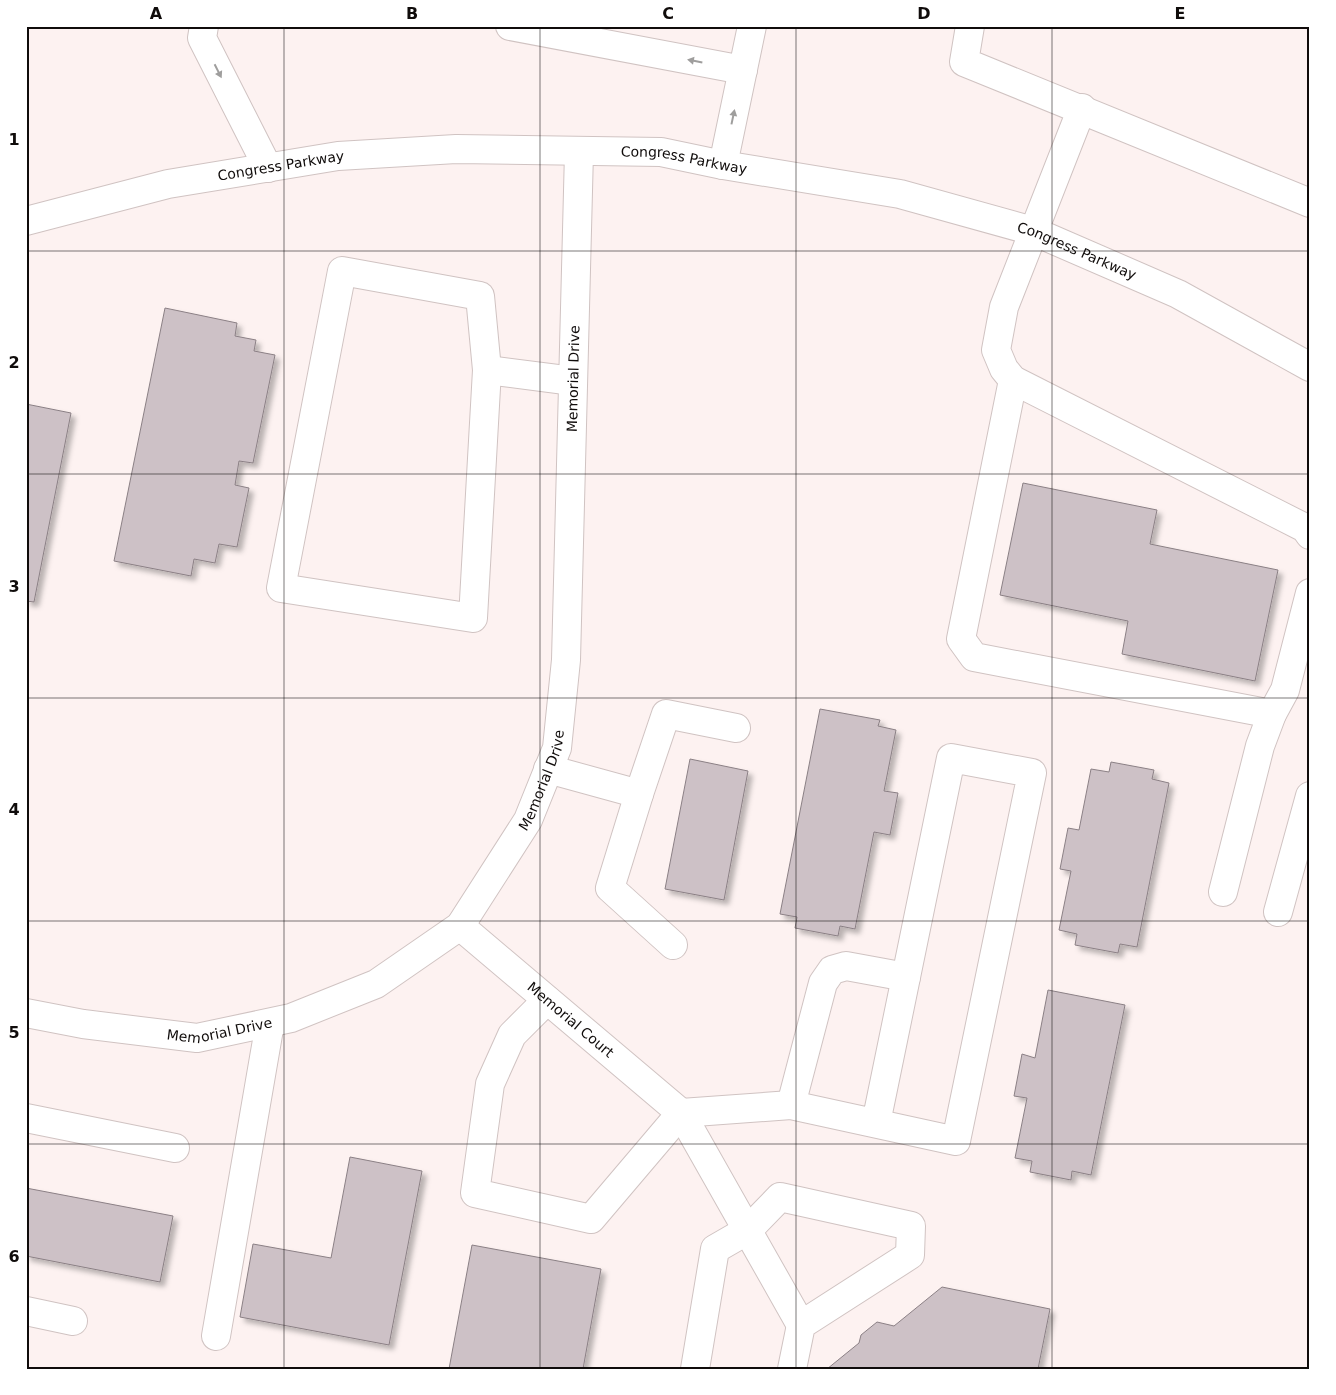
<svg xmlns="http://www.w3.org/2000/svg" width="1336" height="1395" viewBox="0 0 1336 1395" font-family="'DejaVu Sans',sans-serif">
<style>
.building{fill:#cdc1c6;stroke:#8b8085;filter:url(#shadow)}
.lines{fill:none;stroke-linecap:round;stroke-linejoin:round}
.minor-casing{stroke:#d0c3c2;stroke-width:30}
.minor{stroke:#fff;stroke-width:28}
.oneway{fill:#9f9e9d}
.grid{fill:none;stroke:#100c0b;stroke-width:1;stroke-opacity:0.55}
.labels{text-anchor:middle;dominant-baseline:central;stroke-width:4.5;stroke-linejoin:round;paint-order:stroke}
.street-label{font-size:14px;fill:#100c0b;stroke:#fff}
.neatline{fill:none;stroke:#100c0b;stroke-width:2}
.grid-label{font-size:16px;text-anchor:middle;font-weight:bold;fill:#100c0b}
</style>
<defs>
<filter id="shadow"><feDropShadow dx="4.5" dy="4.5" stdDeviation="2.5" flood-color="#0004"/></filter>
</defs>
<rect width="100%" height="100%" fill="#fdf2f1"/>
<g class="building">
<polygon points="165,308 237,323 235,336 256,340 254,351 275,355 253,463 239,461 235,485 249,488 237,547 219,544 215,563 194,559 191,576 114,561"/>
<polygon points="26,404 71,413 34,602 26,601"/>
<polygon points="1023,483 1157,510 1150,544 1278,570 1255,681 1122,654 1128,621 1000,595"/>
<polygon points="820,709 880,720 878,726 896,730 884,791 898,793 890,835 874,832 855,929 840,926 838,936 795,928 797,917 780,914"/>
<polygon points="690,759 748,771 724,900 665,889"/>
<polygon points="1111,762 1154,770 1152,779 1169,783 1137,947 1120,944 1118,953 1075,945 1077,934 1059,930 1071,871 1060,869 1068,828 1079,830 1091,769 1109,772"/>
<polygon points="1048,990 1125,1005 1091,1175 1072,1171 1071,1180 1030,1172 1032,1161 1015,1158 1027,1098 1014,1096 1022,1054 1035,1058"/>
<polygon points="350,1157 422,1171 389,1345 240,1317 253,1244 331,1258"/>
<polygon points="26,1188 173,1216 160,1282 26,1256"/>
<polygon points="472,1245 601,1269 583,1369 449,1369"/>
<polygon points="942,1287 1050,1309 1038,1369 827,1369 859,1343 861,1335 877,1322 894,1326"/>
</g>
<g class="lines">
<g class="minor-casing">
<g id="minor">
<polyline points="204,26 202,38 268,168"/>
<polyline points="510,26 743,70"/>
<polyline points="970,26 964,62 1310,203"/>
<polyline points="1082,108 1004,307 996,350 1004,369 1013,380 1305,528 1310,535"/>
<polyline points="723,165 752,26"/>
<path id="s1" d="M26 221 168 184 338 156 456 149 661 152 723 165 900 194 1033 231 1178 294 1310 367"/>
<polygon points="342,271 480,296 487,370 473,618 281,588"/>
<polyline points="487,370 573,381"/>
<polyline points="1013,380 961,639 974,657 1272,714"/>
<polyline points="548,769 639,794 610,888 673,945"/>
<polyline points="639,794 666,714 736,728"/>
<polyline points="1223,892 1260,746 1272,714 1285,690 1310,593"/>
<polyline points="1278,912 1310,796"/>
<path id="s2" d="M460 926 681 1113 801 1325"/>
<polyline points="547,1000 512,1035 490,1084 475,1193 591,1219 681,1113 791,1105 956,1141 1032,773 951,758 876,1123"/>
<path id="s3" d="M26 1013 83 1024 197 1038 291 1018 376 984 460 926 528 820 557 748 566 660 579 152"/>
<polyline points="791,1105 823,983 832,970 846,966 906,977"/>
<polyline points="26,1118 175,1148"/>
<polyline points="26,1311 73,1321"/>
<polyline points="216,1336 270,1023"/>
<polyline points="695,1369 715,1249 748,1230 780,1197 911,1226 910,1255 801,1325 792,1369"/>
</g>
</g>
<use href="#minor" class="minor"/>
</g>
<defs><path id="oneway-solid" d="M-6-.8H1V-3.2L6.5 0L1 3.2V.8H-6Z" transform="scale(1.25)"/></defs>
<g class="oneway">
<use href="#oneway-solid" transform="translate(695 61) rotate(-169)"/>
<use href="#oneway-solid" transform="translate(218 71) rotate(63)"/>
<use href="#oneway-solid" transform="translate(733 117) rotate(-78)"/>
</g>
<path class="grid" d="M284 26V1369M540 26V1369M796 26V1369M1052 26V1369M26 251H1310M26 474H1310M26 698H1310M26 921H1310M26 1144H1310"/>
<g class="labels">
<g class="street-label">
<text stroke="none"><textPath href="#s1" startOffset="666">Congress Parkway</textPath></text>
<text stroke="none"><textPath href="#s1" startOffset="261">Congress Parkway</textPath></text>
<text stroke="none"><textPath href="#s1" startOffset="1071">Congress Parkway</textPath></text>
<text stroke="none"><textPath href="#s3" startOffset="1036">Memorial Drive</textPath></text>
<text stroke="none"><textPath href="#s3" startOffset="631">Memorial Drive</textPath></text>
<text stroke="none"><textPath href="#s2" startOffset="145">Memorial Court</textPath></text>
<text stroke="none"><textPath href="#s3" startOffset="196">Memorial Drive</textPath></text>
</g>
</g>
<rect width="1336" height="1395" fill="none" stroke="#ffffff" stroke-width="55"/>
<rect x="28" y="28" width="1280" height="1340" class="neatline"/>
<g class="grid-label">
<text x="156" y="19">A</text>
<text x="412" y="19">B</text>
<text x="668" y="19">C</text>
<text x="924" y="19">D</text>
<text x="1180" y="19">E</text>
<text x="14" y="145">1</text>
<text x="14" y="368">2</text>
<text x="14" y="592">3</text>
<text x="14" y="815">4</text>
<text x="14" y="1038">5</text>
<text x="14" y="1262">6</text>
</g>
</svg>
